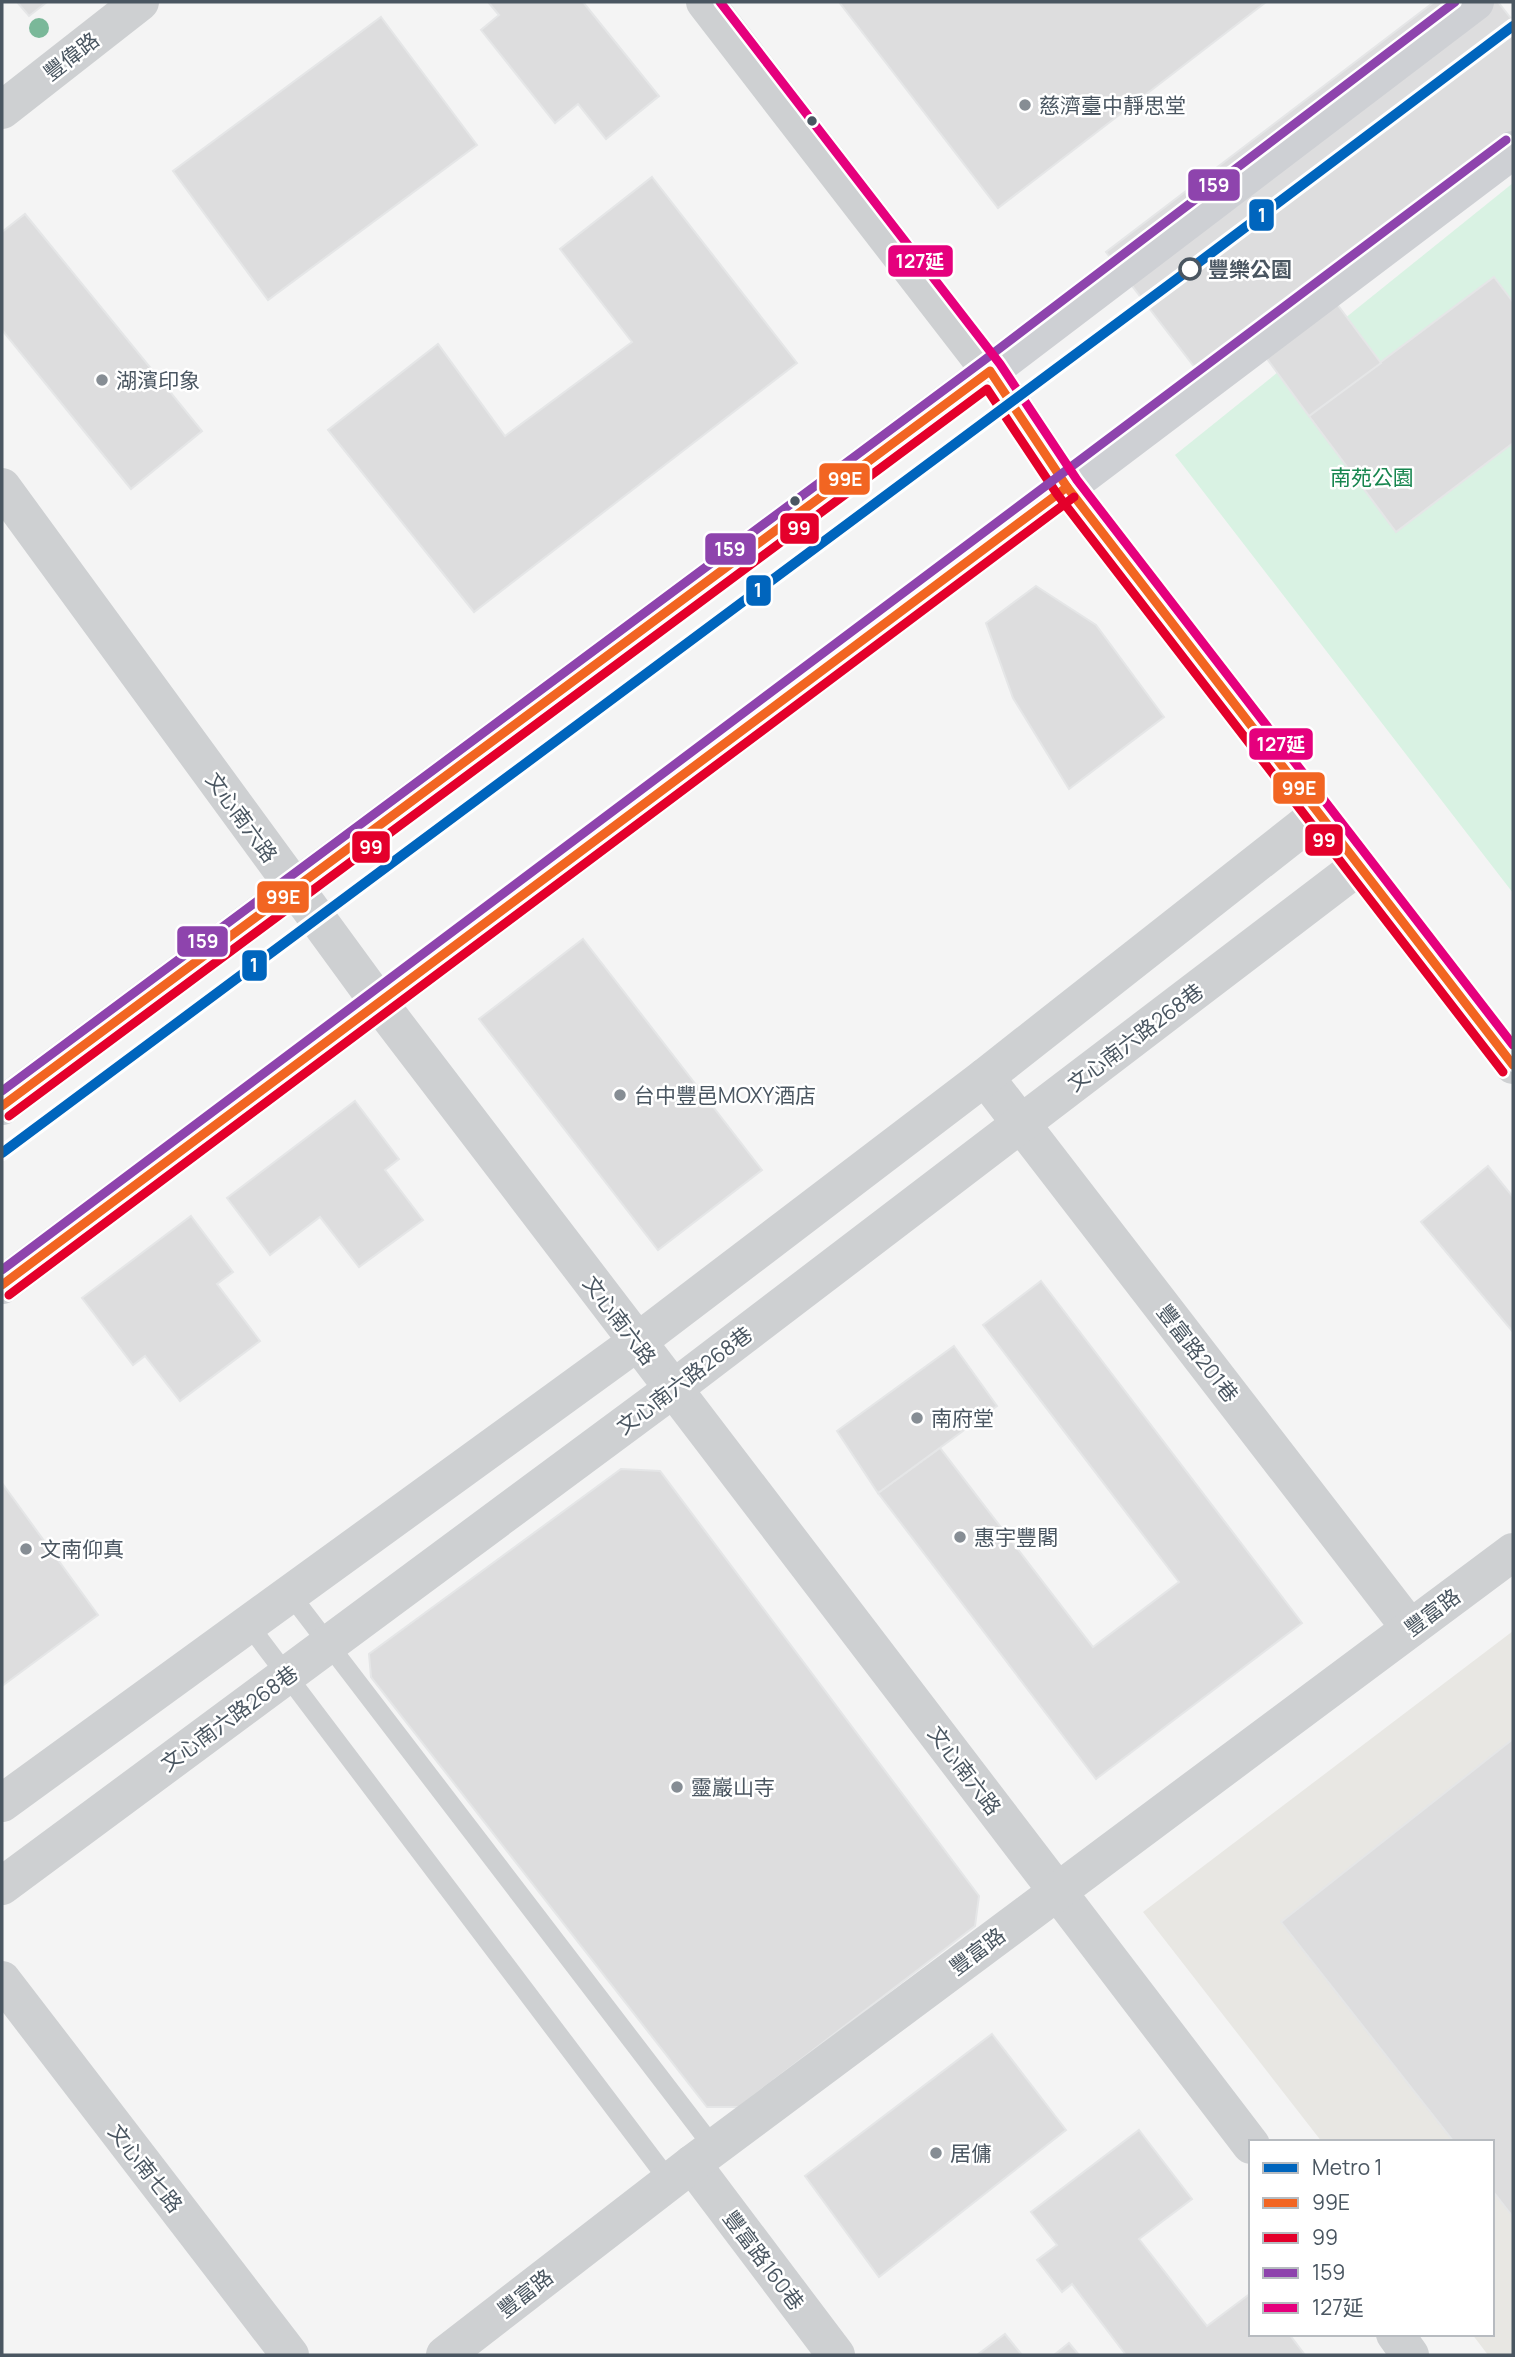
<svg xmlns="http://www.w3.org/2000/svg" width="1515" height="2357" viewBox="0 0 1515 2357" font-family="Manrope,'Noto Sans TC',sans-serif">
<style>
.commercial{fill:#e8e7e3}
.green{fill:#d9f2e3}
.building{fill:#ddddde;stroke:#e5e6e7;stroke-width:2}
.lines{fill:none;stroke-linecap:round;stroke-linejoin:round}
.lane{stroke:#ced0d2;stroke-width:19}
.street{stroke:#ced0d2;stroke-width:38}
.secondary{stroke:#ced0d4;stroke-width:38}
.bus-1-casing{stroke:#fff;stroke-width:14}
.bus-2-casing{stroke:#fff;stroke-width:14}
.bus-3-casing{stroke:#fff;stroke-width:14}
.bus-4-casing{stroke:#fff;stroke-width:14}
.bus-1{stroke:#f26522;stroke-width:9}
.bus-2{stroke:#e4002b;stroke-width:9}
.bus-3{stroke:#8e44ad;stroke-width:9}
.bus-4{stroke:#e5007d;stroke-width:9}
.metro-1-casing{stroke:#fff;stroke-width:16}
.metro-1{stroke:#0065bd;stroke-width:10}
.tree{fill:#7ab899}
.poi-dot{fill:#868d94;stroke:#fff;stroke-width:2.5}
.bus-dot{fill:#4a5661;stroke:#fff;stroke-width:2.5}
.stop-dot{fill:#fff;stroke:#4a5661;stroke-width:3.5}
.labels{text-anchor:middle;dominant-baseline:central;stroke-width:5;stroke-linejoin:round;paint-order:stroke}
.street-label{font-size:21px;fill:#4a5661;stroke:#fff}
.poi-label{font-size:21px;fill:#4a5661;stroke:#fff;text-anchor:start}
.stop-label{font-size:21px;font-weight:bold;fill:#4a5661;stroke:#fff;text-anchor:start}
.park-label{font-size:21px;fill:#17864f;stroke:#fff}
.line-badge{stroke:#fff;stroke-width:2.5}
.badge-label{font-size:19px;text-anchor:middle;font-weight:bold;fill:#fff}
</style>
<rect width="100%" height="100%" fill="#f4f4f4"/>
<polygon class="commercial" points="1513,1631 1513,2355 1488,2355 1472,2334 1492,2334 1492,2142 1322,2142 1143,1912"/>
<polygon class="green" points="1513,183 1513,893 1175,455"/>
<g class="building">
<polygon points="17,2 47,2 29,16"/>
<polygon points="488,2 583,2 659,96 606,139 578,104 555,123 481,30 499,15"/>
<polygon points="839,2 1266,2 998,208"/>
<polygon points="1434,2 1498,2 1513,21 1513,167 1216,395 1106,252"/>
<polygon points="381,17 477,145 268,300 173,171"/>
<polygon points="652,177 797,363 474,612 328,430 438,344 505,436 632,342 560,249"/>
<polygon points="25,214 202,431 131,489 2,330 2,232"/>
<polygon points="1494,277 1513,302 1513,443 1396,532 1309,416"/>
<polygon points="1337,304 1381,363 1309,416 1265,356"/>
<polygon points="1036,586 1096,625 1164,717 1069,789 1013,698 986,623"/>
<polygon points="583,939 762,1170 658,1250 479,1019"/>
<polygon points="355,1101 399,1159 385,1170 423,1220 359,1267 320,1217 270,1255 227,1198"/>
<polygon points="1488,1166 1513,1197 1513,1332 1421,1222"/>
<polygon points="191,1216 233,1272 217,1284 260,1341 180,1401 145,1356 133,1365 82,1298"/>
<polygon points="1041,1281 1302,1623 1096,1779 878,1493 940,1448 1093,1647 1179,1582 983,1325"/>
<polygon points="954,1346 997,1406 878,1493 837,1431"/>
<polygon points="621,1469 660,1471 979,1896 975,1926 739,2107 707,2107 371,1677 369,1654"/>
<polygon points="2,1483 98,1615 2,1686"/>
<polygon points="1513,1739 1513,2217 1492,2190 1492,2142 1454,2142 1281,1922"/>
<polygon points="992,2034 1066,2130 879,2277 805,2176"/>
<polygon points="1139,2130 1192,2199 1139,2239 1207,2326 1251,2293 1251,2334 1289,2334 1305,2355 1126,2355 1072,2284 1062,2292 1037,2260 1057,2245 1031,2212"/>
<polygon points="1005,2334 1022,2355 977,2355"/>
<polygon points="1069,2343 1079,2355 1054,2355"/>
</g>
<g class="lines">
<g class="lane">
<polyline points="290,1594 714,2148"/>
<polyline points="248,1624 670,2182"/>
</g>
<g class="street">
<polyline points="705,2 990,371 1067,487 1513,1065"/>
<polyline points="2,110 140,2"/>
<polyline points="2,487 379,1003 1251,2145"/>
<polyline points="985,1077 1410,1628"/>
<polyline points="2,1803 637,1342 985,1077 1318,815"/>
<polyline points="2,1886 673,1389 1359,866"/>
<polyline points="2,1980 290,2355"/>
<polyline points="692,2164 836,2355"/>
<polyline points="1395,2334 1410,2355"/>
<polyline points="445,2355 692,2164 1513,1552"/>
</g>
<g class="secondary">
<polyline points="2,1106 990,371 1475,2"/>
<polyline points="2,1285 1067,487 1513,150"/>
</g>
<g class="bus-1-casing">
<g id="bus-1">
<polyline points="2,1106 990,371 1067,487 1513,1065"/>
<polyline points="2,1285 1067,487"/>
</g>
</g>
<g class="bus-2-casing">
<g id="bus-2">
<polyline points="9,1116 987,389 1057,494 1503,1072"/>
<polyline points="9,1295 1074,497"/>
</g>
</g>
<g class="bus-3-casing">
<g id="bus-3">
<polyline points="2,1091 983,361 1455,2"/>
<polyline points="2,1270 1506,140"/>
</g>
</g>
<g class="bus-4-casing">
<polyline id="bus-4" points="720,2 1000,364 1077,480 1513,1045"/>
</g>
<use href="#bus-1" class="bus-1"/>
<use href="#bus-2" class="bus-2"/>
<use href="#bus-3" class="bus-3"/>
<use href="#bus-4" class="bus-4"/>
<g class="metro-1-casing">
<polyline id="metro-1" points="2,1153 1178,278 1513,26"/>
</g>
<use href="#metro-1" class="metro-1"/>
</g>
<circle class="tree" cx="39" cy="28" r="10"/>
<g class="poi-dot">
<circle cx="1025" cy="105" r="7"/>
<circle cx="102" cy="380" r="7"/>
<circle cx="620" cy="1095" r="7"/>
<circle cx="917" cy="1418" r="7"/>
<circle cx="960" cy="1537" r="7"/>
<circle cx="26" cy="1549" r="7"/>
<circle cx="677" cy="1787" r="7"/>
<circle cx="936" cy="2153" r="7"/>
</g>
<g class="bus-dot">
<circle cx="812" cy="121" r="6"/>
<circle cx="795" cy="501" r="6"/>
</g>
<circle class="stop-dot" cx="1190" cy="269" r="10"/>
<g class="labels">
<g class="street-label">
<text transform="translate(71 56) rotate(-38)">豐偉路</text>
<text transform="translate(242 817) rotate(54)">文心南六路</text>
<text transform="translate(1135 1037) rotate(-37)">文心南六路268巷</text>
<text transform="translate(620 1320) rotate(53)">文心南六路</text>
<text transform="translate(1198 1353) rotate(52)">豐富路201巷</text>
<text transform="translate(684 1380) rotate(-37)">文心南六路268巷</text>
<text transform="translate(1432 1612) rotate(-37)">豐富路</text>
<text transform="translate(229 1718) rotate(-36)">文心南六路268巷</text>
<text transform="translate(965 1770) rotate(53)">文心南六路</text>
<text transform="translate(977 1951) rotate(-37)">豐富路</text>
<text transform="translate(146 2168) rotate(52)">文心南七路</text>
<text transform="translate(764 2260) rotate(53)">豐富路160巷</text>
<text transform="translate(525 2293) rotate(-38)">豐富路</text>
</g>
<g class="poi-label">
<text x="1039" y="105">慈濟臺中靜思堂</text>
<text x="116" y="380">湖濱印象</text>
<text x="634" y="1095">台中豐邑MOXY酒店</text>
<text x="931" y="1418">南府堂</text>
<text x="974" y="1537">惠宇豐閣</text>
<text x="40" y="1549">文南仰真</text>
<text x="691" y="1787">靈巖山寺</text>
<text x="950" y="2153">居傭</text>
</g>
<g class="stop-label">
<text x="1208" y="269">豐樂公園</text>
</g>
<g class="park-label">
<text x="1372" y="477">南苑公園</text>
</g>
</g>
<g class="line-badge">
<rect x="1187" y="168" width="54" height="34" rx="7" fill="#8e44ad"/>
<rect x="1248" y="198" width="27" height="34" rx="7" fill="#0065bd"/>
<rect x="887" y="244" width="67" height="34" rx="7" fill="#e5007d"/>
<rect x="818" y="462" width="53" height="34" rx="7" fill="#f26522"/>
<rect x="779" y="512" width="41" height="33" rx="7" fill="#e4002b"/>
<rect x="704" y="532" width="53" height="34" rx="7" fill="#8e44ad"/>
<rect x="745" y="574" width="27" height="33" rx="7" fill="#0065bd"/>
<rect x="1248" y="727" width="66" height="34" rx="7" fill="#e5007d"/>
<rect x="1272" y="771" width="54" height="34" rx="7" fill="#f26522"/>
<rect x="1304" y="823" width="40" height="34" rx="7" fill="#e4002b"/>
<rect x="351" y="830" width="40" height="34" rx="7" fill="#e4002b"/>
<rect x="256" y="880" width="54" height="34" rx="7" fill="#f26522"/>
<rect x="176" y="925" width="53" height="33" rx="7" fill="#8e44ad"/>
<rect x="241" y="949" width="27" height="33" rx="7" fill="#0065bd"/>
</g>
<g class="badge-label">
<text x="1214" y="192">159</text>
<text x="1262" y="222">1</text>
<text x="920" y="268">127延</text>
<text x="845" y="486">99E</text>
<text x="799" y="535">99</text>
<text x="730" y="556">159</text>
<text x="758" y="597">1</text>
<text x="1281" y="751">127延</text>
<text x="1299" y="795">99E</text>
<text x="1324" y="847">99</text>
<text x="371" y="854">99</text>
<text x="283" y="904">99E</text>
<text x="203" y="948">159</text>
<text x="254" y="972">1</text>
</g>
<rect width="1515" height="2357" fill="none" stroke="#4a5661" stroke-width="7"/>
<rect x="1249" y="2140" width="245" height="196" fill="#ffffff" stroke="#b7bbc0" stroke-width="2"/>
<rect x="1263" y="2163" width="35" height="10" fill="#0065bd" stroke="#b7bbc0" stroke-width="2"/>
<text x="1312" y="2175" font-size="21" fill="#4a5661">Metro 1</text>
<rect x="1263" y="2198" width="35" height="10" fill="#f26522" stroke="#b7bbc0" stroke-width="2"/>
<text x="1312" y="2210" font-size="21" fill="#4a5661">99E</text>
<rect x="1263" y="2233" width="35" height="10" fill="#e4002b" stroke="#b7bbc0" stroke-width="2"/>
<text x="1312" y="2245" font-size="21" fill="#4a5661">99</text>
<rect x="1263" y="2268" width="35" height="10" fill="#8e44ad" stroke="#b7bbc0" stroke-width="2"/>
<text x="1312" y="2280" font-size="21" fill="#4a5661">159</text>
<rect x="1263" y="2303" width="35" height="10" fill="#e5007d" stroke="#b7bbc0" stroke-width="2"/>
<text x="1312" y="2315" font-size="21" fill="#4a5661">127延</text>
</svg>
